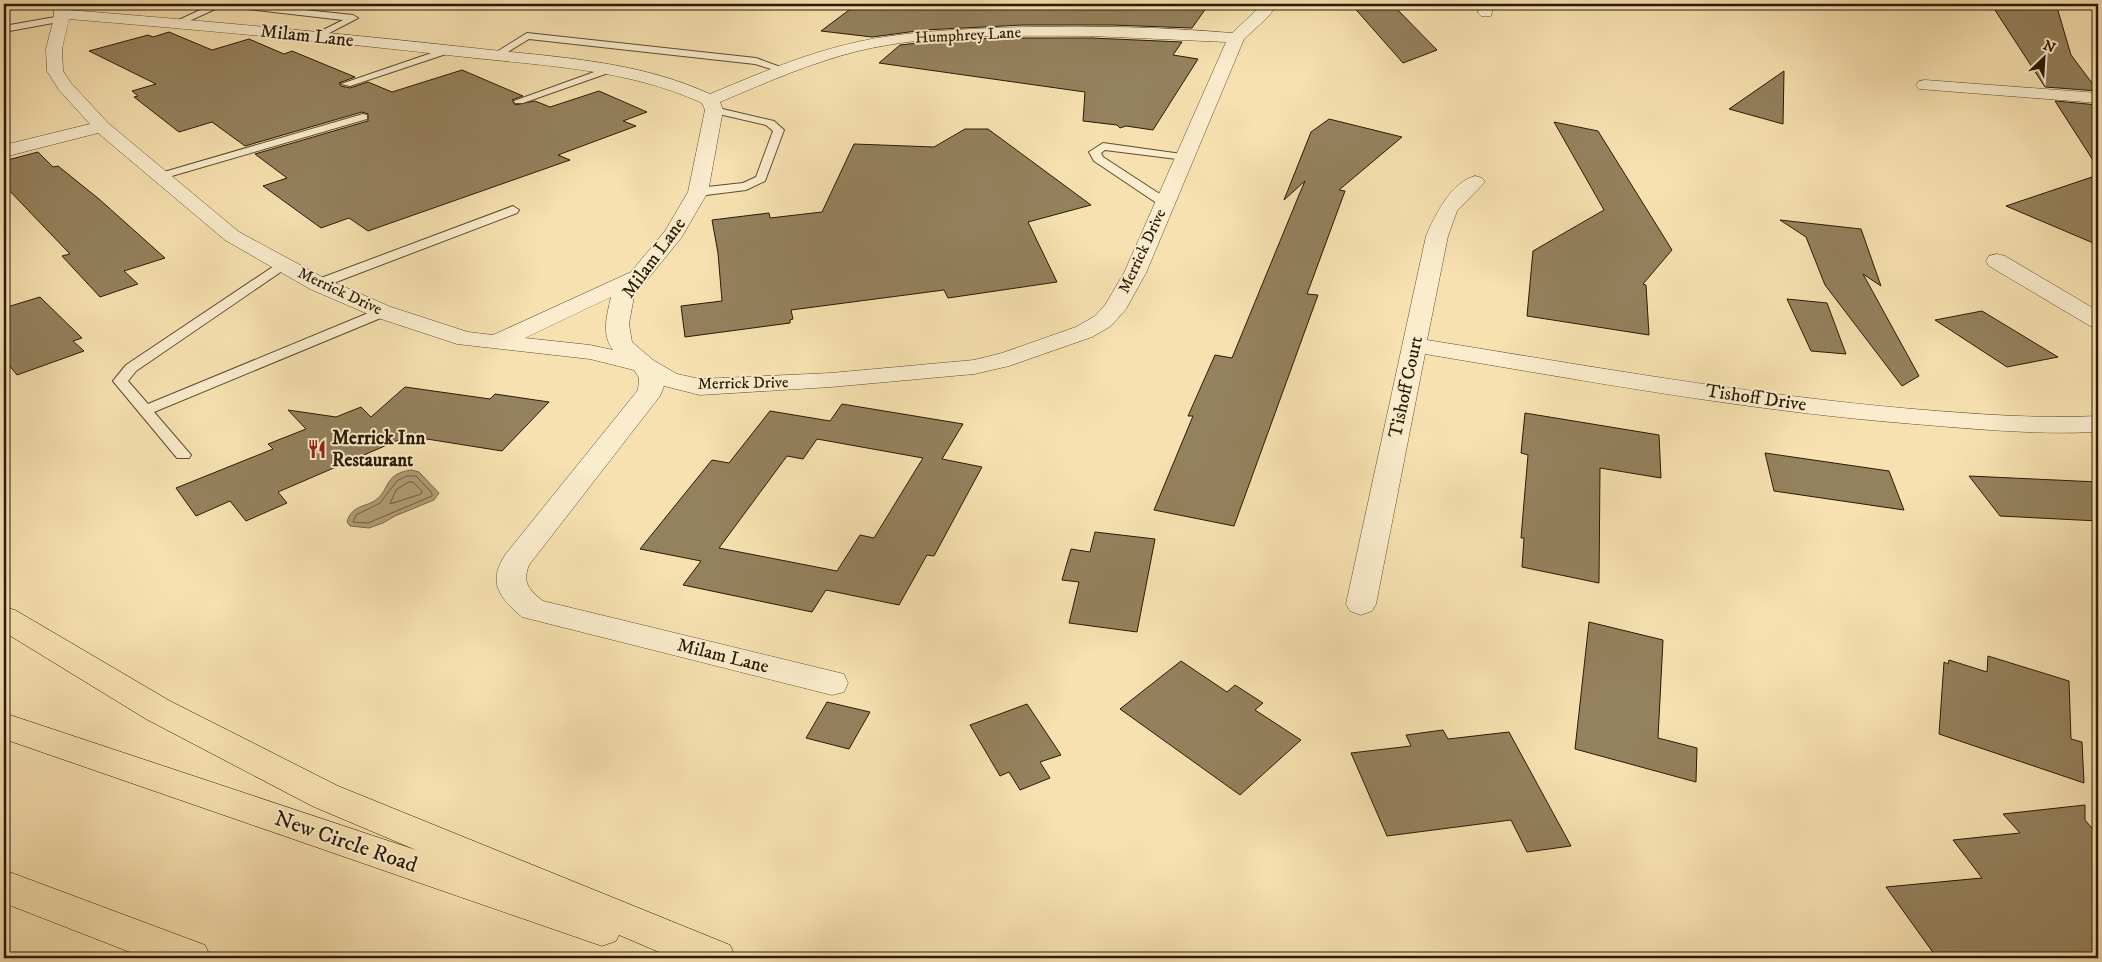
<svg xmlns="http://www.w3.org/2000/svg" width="2102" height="962" viewBox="0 0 2102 962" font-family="'IM FELL DW Pica',serif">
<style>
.water{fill:#b19d76;stroke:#7b6948}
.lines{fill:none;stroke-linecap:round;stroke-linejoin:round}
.shore{stroke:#6d5c3d;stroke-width:1}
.building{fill:#94815d;stroke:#291a04;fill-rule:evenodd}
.service-casing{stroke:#5c4c2f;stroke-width:2}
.minor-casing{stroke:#5c4c2f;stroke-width:1}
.motorway-casing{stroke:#291a04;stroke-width:1}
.service{fill:#faeccc;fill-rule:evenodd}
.minor{fill:#faeccc;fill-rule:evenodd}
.motorway{fill:#f7e1b0;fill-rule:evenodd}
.labels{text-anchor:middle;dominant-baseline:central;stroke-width:4;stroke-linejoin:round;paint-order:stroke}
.far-street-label{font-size:16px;fill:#291a04;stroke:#faeccc}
.street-label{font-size:19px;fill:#291a04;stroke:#faeccc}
.poi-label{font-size:19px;font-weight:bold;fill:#291a04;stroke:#faeccc;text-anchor:start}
.near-street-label{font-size:22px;fill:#291a04;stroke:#faeccc}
</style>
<rect width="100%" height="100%" fill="#f7e1b0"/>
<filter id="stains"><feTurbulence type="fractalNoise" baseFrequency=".004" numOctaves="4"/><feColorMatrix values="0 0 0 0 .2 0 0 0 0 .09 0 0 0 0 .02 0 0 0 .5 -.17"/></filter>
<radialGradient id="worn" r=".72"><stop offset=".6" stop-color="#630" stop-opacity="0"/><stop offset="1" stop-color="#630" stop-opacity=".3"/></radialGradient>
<path class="water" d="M412 470 419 472 439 493 434 500 395 516 383 523 369 528 350 526 347 522C352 504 366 508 377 499 390 488 385 473 412 470Z"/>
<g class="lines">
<g class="shore">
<polygon points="407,476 416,476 432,493 432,496 368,523 353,522 356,515 380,503 397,481"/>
<polygon points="409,482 413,482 422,491 421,494 390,504 396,490"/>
</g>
</g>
<g class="building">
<polygon points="857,4 1209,4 1192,28 1112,25 1023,25 924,30 872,37 821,31"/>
<polygon points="1351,4 1392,4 1437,50 1403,63"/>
<polygon points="1991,4 2056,4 2071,55 2098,91 2045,87"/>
<polygon points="169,32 212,50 249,39 284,54 292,51 355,77 339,83 341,86 350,88 368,82 392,92 462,70 523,96 512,100 515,105 535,101 550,107 599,91 647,112 623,121 636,126 558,155 570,160 368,231 349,218 321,228 263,186 287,178 255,154 368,121 368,114 362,112 245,146 212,122 179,132 134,97 138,96 132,91 156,84 89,51 148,35 153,37"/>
<polygon points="1004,38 1092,38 1182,42 1173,55 1198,59 1153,130 1126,126 1120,128 1117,125 1083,121 1085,92 879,63 900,45 945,40"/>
<polygon points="1784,71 1783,124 1729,109"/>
<polygon points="2055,101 2098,105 2098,168"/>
<polygon points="1329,119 1402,137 1339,190 1345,191 1307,294 1318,295 1234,526 1154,510 1193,416 1188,416 1215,355 1232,358 1299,195 1305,181 1284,200 1311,132"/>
<polygon points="1554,122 1598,131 1672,250 1643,284 1646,285 1649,335 1527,316 1533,251 1604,210"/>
<polygon points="965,129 988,129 1091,205 1028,222 1057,282 948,298 944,290 791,310 793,319 790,320 790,323 685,337 681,306 722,301 718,253 712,220 769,213 770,218 822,212 854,144 934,147"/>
<polygon points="38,152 53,167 58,166 99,199 165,258 124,271 138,284 100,297 62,256 70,254 4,185 4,161"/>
<polygon points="2098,175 2098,245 2006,206"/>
<polygon points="1780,220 1861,229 1881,286 1863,274 1919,376 1902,386 1825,285 1806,237"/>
<polygon points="40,297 82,338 73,341 84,351 17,375 4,359 4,308"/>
<polygon points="1787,299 1827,303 1846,354 1811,351"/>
<polygon points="1982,311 2058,357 2007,367 1935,320"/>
<polygon points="405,387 490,399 495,394 549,402 502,451 408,436 278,492 287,503 246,521 230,501 196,516 176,488 273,449 268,444 306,429 288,410 336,417 361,407 371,417"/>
<path d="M842 404 963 424 942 459 982 467 934 556 927 555 899 605 826 590 812 612 683 585 701 561 640 549 712 460 729 463 770 411 830 421ZM817 439 923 458 874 538 860 535 837 571 719 548 787 456 803 459Z"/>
<polygon points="1525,413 1659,435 1661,478 1600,468 1599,583 1522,567 1524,538 1521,538 1528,455 1521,453"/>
<polygon points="1765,453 1889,471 1904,510 1774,491"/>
<polygon points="1969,476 2098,482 2098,521 2000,516"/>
<polygon points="1095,532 1155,539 1137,632 1069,623 1079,582 1062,580 1071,549 1090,552"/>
<polygon points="1589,622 1663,640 1658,738 1697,748 1696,782 1575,749"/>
<polygon points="1988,656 2069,681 2071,739 2082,742 2084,783 1939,734 1944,662 1948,664 1949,660 1987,672"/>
<polygon points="1181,661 1227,692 1235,685 1263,703 1255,710 1301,740 1240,795 1120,709"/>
<polygon points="827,702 870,712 849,749 806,738"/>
<polygon points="1027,704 1061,755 1040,762 1050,778 1020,790 1009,772 1000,776 970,725"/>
<polygon points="1443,730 1448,739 1509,732 1571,846 1527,852 1511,820 1387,836 1351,753 1411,746 1406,735"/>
<polygon points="2085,805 2085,820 2098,835 2098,958 1937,958 1886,887 1982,878 1953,840 2020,833 2003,814"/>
</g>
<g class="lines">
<g class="service-casing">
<g id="service">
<polygon points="213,4 246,4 353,15 358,18 316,40 313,39 313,35 343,20 222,6 178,26 170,24"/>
<polygon points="61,16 66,19 64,21 4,32 4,26"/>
<polygon points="527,33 756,58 786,69 781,72 755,64 529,39 498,58 490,56"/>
<polygon points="449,47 454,50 452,52 350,86 341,84"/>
<polygon points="608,67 611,68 611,72 523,103 515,103 514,101"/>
<polygon points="714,107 774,121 784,130 765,181 746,190 698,196 692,192 698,188 743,183 756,177 773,131 766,125 710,112 710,108"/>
<polygon points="363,114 367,115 367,119 165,178 157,178 155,176 157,174"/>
<polygon points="1103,143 1189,155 1189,159 1185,160 1105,150 1101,153 1103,157 1169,200 1171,203 1169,206 1161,206 1094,161 1089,152"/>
<polygon points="513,206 519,210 517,213 323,287 318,288 311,284 313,281"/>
<polygon points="283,260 288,261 289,264 288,267 136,371 128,381 148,404 378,309 383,308 390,312 388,315 154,412 191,455 189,458 177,458 113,381 126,365"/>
</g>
</g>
<g class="minor-casing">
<g id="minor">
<path d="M55 4H69V10C204 21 339 33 473 48 553 57 636 60 710 94 758 74 806 53 857 42 902 32 947 30 993 28 1072 25 1152 26 1232 33L1263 4H1278L1268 17 1244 39 1146 273 1126 309 1111 326 1092 337 1009 366 974 374 831 387 700 395 664 386 660 396 529 565C522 583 529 590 543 601L844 674 848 683 844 692 832 695 522 617C500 598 487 583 505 555L638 390 639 378 634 370 590 359 457 344 375 317 310 289 225 240 98 133 4 157V145L90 124 59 90 47 71 46 49 53 22ZM69 19C201 30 334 42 465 57 546 66 628 69 702 103L705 110 688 192 665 231 631 272 493 335 468 332 391 307 326 279 239 232 108 123 71 83 63 71 62 49ZM1092 36 1226 42 1124 273 1105 305 1095 316 1076 327 1002 353 974 360 831 373 700 379 677 374 653 360 632 342 629 324 634 296 681 238 708 192 723 110 720 102C765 83 810 63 858 51 934 33 1015 36 1092 36ZM611 297C607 315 601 334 613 350L590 345 525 338Z"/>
<polygon points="1480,4 1494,4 1491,16 1481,16 1478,13"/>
<polygon points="1925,80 2098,93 2098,103 1919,89 1916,85 1919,81"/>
<path d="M1475 176 1482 178 1485 182 1457 211 1448 236 1427 340C1589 366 1750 395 1913 409 1975 414 2036 419 2098 416V432C2037 435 1975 429 1914 424 1749 411 1587 381 1425 354L1376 604 1372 611 1361 615 1350 611 1346 604 1426 236C1435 215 1451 182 1475 176Z"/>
<polygon points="1997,254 2005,256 2098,311 2098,328 2090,326 1989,266 1986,261 1989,256"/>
</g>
</g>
<g class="motorway-casing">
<g id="motorway">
<polygon points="4,607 15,610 170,701 338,786 730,945 736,958 673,958 619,935 616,941 602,946 4,739 4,713 416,850 312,806 146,719 4,632"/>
<polygon points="4,870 205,945 211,958 145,958 4,903"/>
</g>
</g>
<use href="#service" class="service"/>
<use href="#minor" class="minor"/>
<use href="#motorway" class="motorway"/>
</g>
<defs>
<g id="restaurant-bare" transform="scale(1.5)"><path d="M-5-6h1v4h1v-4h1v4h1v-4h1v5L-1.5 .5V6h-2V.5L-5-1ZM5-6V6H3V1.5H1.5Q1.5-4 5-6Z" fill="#8f2418" stroke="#faeccc" stroke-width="2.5" paint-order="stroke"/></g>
</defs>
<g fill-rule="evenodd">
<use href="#restaurant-bare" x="317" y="449"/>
</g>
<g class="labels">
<g class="far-street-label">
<text transform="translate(968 35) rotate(-3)">Humphrey Lane</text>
<text transform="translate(1142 251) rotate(-65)">Merrick Drive</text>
<text transform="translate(340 291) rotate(25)">Merrick Drive</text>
<text transform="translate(743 383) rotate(-1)">Merrick Drive</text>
</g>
<g class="street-label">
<text transform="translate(307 36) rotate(6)">Milam Lane</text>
<text transform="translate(654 258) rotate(-54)">Milam Lane</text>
<text transform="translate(1406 387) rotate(-78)">Tishoff Court</text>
<text transform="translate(1756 398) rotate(8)">Tishoff Drive</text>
<text transform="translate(723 656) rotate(14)">Milam Lane</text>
</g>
<g class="poi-label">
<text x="332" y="438">Merrick Inn<tspan x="332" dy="22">Restaurant</tspan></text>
</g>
<g class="near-street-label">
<text transform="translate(346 842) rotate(19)">New Circle Road</text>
</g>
</g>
<rect width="2102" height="962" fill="none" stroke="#f7e1b0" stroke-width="20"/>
<rect x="5" y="5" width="2092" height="952" fill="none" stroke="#291a04" stroke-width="2.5"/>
<rect x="10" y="10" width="2082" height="942" fill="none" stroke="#291a04"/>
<g transform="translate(2044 58) rotate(25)" stroke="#faeccc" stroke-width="4" paint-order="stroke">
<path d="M0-4L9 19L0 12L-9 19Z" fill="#291a04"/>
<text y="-8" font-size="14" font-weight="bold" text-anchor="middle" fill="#291a04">N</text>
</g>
<rect width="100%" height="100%" filter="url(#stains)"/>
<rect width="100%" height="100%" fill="url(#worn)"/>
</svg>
